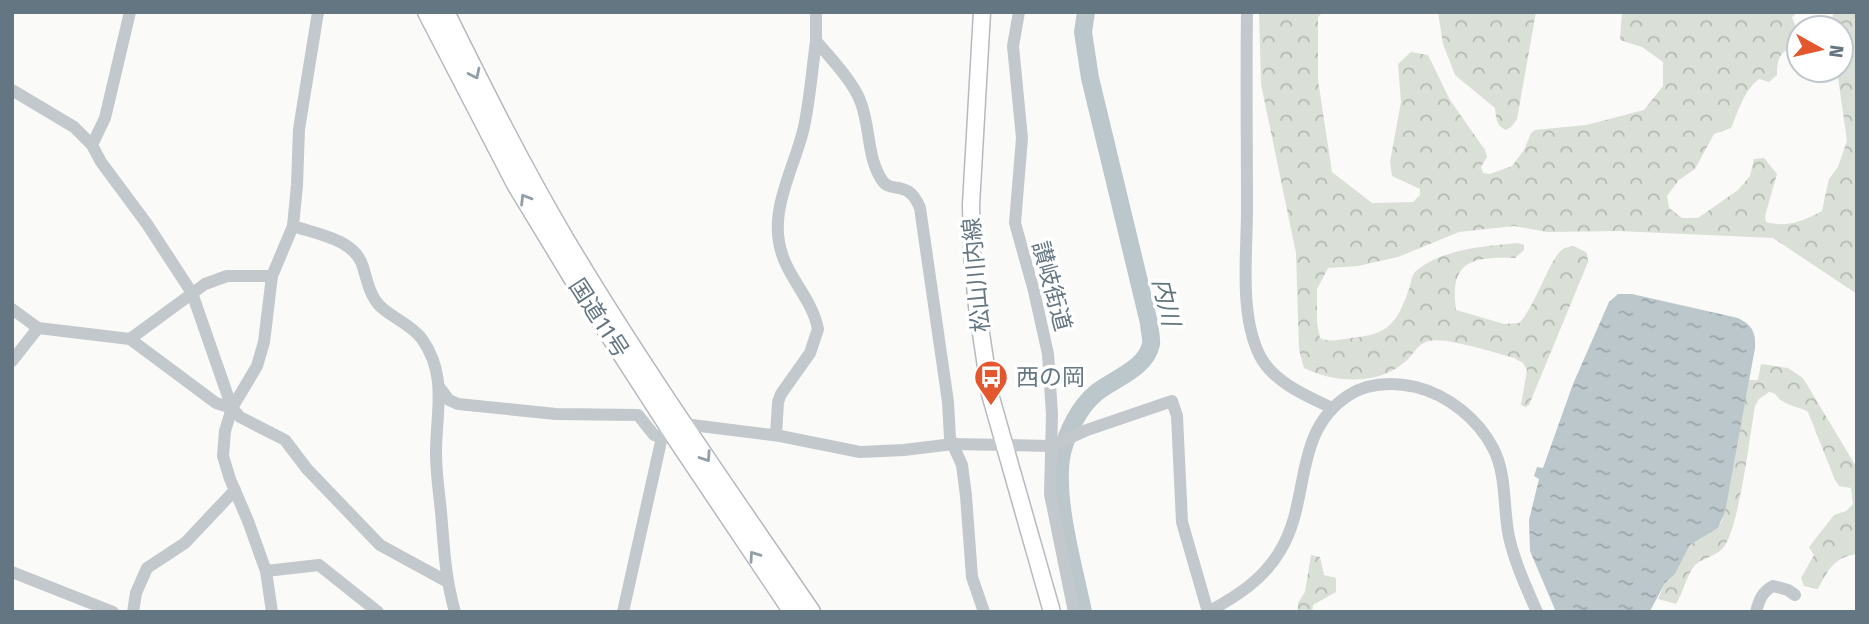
<svg xmlns="http://www.w3.org/2000/svg" width="1869" height="624" viewBox="0 0 1869 624" font-family="'Fira Sans','Noto Sans JP',sans-serif">
<style>
.forest{fill:url(#forest-crowns)}
.water{fill:url(#water-ripples)}
.lines{fill:none;stroke-linecap:round;stroke-linejoin:round}
.river{stroke:#bbc7cb;stroke-width:18}
.major-casing{stroke:#b5babe;stroke-width:19}
.highway-casing{stroke:#b4b9bd;stroke-width:21}
.minor{stroke:#c3c8cc;stroke-width:12}
.major{stroke:#fff;stroke-width:16}
.highway{stroke:#fff;stroke-width:18}
.oneway{stroke:#939fa8}
.labels{text-anchor:middle;dominant-baseline:central;stroke-width:7;stroke-linejoin:round;paint-order:stroke}
.street-label{font-size:23px;fill:#657683;stroke:#fff}
.poi-label{font-size:23px;fill:#657683;stroke:#fff;text-anchor:start}
.water-label{font-size:24px;font-style:italic;fill:#60757c;stroke:#fff}
</style>
<defs>
<pattern id="forest-crowns" width="20" height="18" patternUnits="userSpaceOnUse" patternTransform="scale(1.75)"><rect width="20" height="18" fill="#dadfd7"/><path d="M2 6a3 3 0 1 1 6 0M12 15a3 3 0 1 1 6 0" fill="none" stroke="#b4b9b4"/></pattern>
<pattern id="water-ripples" width="26" height="14" patternUnits="userSpaceOnUse" patternTransform="scale(1.75)"><rect width="26" height="14" fill="#bbc7cb"/><path d="M2 4q2-2 4 0t4 0M15 11q2-2 4 0t4 0" fill="none" stroke="#9ca6aa"/></pattern>
</defs>
<rect width="100%" height="100%" fill="#fafaf8"/>
<g class="forest">
<path d="M1259 12H1323L1318 17V80L1332 172 1372 203 1413 202 1420 195V189L1392 176 1390 162 1401 102 1398 64 1411 52 1428 55 1450 100 1485 150 1487 157 1481 167 1483 173 1490 174 1512 166 1524 150 1531 133 1535 130 1586 125 1644 110 1663 86V62L1642 47 1620 40 1622 12H1798L1792 17 1799 36C1787 56 1777 47 1777 75L1769 82 1759 79C1743 92 1739 110 1731 128L1714 134 1695 169 1679 180 1667 196 1669 208 1682 218H1698L1738 190 1750 176 1754 159 1764 158 1777 174 1765 216 1766 222C1787 228 1803 221 1822 211L1829 179 1838 167 1847 141 1837 70H1841V28H1832L1833 12H1857V294L1773 238 1619 231 1547 232 1514 226 1459 232 1398 257 1358 266 1328 268 1317 289V323L1320 338C1330 343 1341 339 1351 338 1390 335 1398 321 1410 286 1411 281 1412 275 1415 272 1440 249 1486 246 1518 243L1524 245V250L1515 258C1473 257 1449 260 1456 310L1504 324 1519 323C1536 306 1550 257 1563 249 1566 247 1570 247 1574 246L1587 253 1588 262 1529 405 1525 407 1521 405 1527 370 1523 363 1514 358C1494 353 1447 337 1429 341 1418 343 1414 354 1406 361 1378 386 1335 383 1304 368L1299 350 1296 253 1261 84Z"/>
<path d="M1438 12H1536L1517 119 1511 127 1506 130C1496 126 1496 117 1495 108L1455 75 1443 44Z"/>
<path d="M1761 364 1788 368 1803 378 1857 468V554C1834 557 1828 570 1818 589L1804 586 1801 578 1814 555 1809 547 1834 515 1846 511 1853 504 1851 488 1839 486 1835 480 1808 412C1800 407 1792 407 1784 402 1776 398 1778 393 1769 392L1759 399 1755 406C1750 434 1739 530 1723 548 1716 556 1703 558 1695 565 1686 576 1684 591 1676 604L1658 599 1665 583 1675 574 1690 545 1718 528 1722 521 1749 380H1758Z"/>
<polygon points="1311,555 1320,557 1324,575 1336,578 1336,592 1313,605 1312,612 1298,612 1298,603 1305,592"/>
</g>
<path class="water" d="M1618 294H1632L1738 318C1752 325 1756 332 1755 348L1725 512 1718 528 1690 545 1675 574 1665 583 1650 611 1556 612 1530 551 1529 520 1539 479 1534 476 1537 467 1543 468 1573 384 1609 302Z"/>
<g class="lines">
<path class="river" d="M1083 612C1074 567 1053 497 1062 453 1067 432 1079 407 1096 393 1113 379 1146 369 1151 344 1152 338 1149 329 1149 323L1090 78 1083 32 1086 12"/>
<g class="major-casing">
<polyline id="major" points="982,12 971,205 972,253 977,306 990,394 1052,612"/>
</g>
<g class="highway-casing">
<g id="highway">
<polyline points="427,12 516,184 573,278 679,442 793,612"/>
<path d="M445 12C483 89 521 165 564 238 640 366 727 489 811 612"/>
</g>
</g>
<g class="minor">
<polyline points="130,12 105,118 92,145 101,162 147,224 192,293 232,408 240,417 285,440 307,469 380,545 446,581"/>
<path d="M816 12V41C830 57 855 84 861 103 870 127 867 154 880 177 890 197 907 176 920 208L948 402 950 438 962 465 966 496 972 577 984 612"/>
<polyline points="1019,12 1013,46 1022,138 1015,223 1034,291 1048,354 1052,414 1050,494 1074,612"/>
<path d="M1247 12C1246 78 1247 143 1247 209 1247 254 1239 315 1260 356 1273 382 1307 396 1332 408"/>
<polyline points="12,90 74,127 92,145"/>
<path d="M293 226C317 234 355 239 363 267 367 280 370 296 380 306 392 318 411 324 422 339 448 376 436 412 436 453 436 472 439 492 441 512 444 547 445 577 455 612"/>
<polyline points="12,309 38,328 130,339 216,403 232,408"/>
<polyline points="130,339 205,284 227,276 272,276"/>
<polyline points="12,361 38,328"/>
<polyline points="440,388 449,400 458,404 556,414 638,415 654,435 662,437"/>
<path d="M776 435 778 402 781 394 810 353 818 329C812 297 784 275 779 242 772 204 796 163 804 127 810 99 812 70 816 41"/>
<polyline points="266,571 319,565 378,612"/>
<polyline points="12,572 113,612"/>
<polyline points="133,612 136,593 147,568 185,543 235,490"/>
<polyline points="272,612 266,571 248,521 230,479 223,456 225,431 232,408 257,366 264,342 272,276 293,226 297,185 299,129 318,12"/>
<polyline points="623,612 662,437 684,424 780,436 860,452 904,450 953,444 1052,446 1087,430 1172,401 1177,416 1182,522 1208,612"/>
<path d="M1208 612C1237 596 1263 580 1280 551 1312 499 1291 433 1349 395 1369 382 1393 382 1416 387 1448 395 1478 419 1493 448 1507 474 1503 509 1509 537 1515 563 1526 587 1537 612"/>
<path d="M1756 612C1759 600 1762 592 1773 586L1788 590 1795 595"/>
</g>
<use href="#major" class="major"/>
<use href="#highway" class="highway"/>
</g>
<defs><path id="oneway-chevron" d="M-2-3.5L2.5 0L-2 3.5" fill="none" stroke-width="1.6" stroke-linecap="round" stroke-linejoin="round" transform="scale(1.75)"/></defs>
<g class="oneway">
<use href="#oneway-chevron" transform="translate(475 74) rotate(64)"/>
<use href="#oneway-chevron" transform="translate(525 199) rotate(-121)"/>
<use href="#oneway-chevron" transform="translate(706 457) rotate(56)"/>
<use href="#oneway-chevron" transform="translate(754 556) rotate(-125)"/>
</g>
<defs>
<g id="bus-pin" transform="scale(1.75)"><path d="M0 17L-7.5 6A9.5 9.5 0 1 1 7.5 6Z" fill="#e4572e" stroke="#fff"/><path d="M-5-6H5V4H4V6H2V4H-2V6H-4V4H-5ZM-3.5-4V0h7V-4ZM-3.5 1.2v1.5H-2V1.2ZM2 1.2v1.5H3.5V1.2Z" fill="#fff"/></g>
</defs>
<g fill-rule="evenodd">
<use href="#bus-pin" x="991" y="377"/>
</g>
<g class="labels">
<g class="street-label">
<text transform="translate(976 275) rotate(-95)">松山川内線</text>
<text transform="translate(1052 286) rotate(75)">讃岐街道</text>
<text transform="translate(599 318) rotate(57)">国道11号</text>
</g>
<g class="poi-label">
<text x="1016" y="377">西の岡</text>
</g>
<g class="water-label">
<text transform="translate(1166 302) rotate(77)">内川</text>
</g>
</g>
<rect width="1869" height="624" fill="none" stroke="#657683" stroke-width="28"/>
<g transform="translate(1820 49) rotate(98)"><circle r="33" fill="#ffffff" stroke="#c1c8cd" stroke-width="2"/>
<path d="M0-5L12 26L0 18L-12 26Z" fill="#e4572e"/>
<text y="-10" font-size="19" font-weight="bold" text-anchor="middle" fill="#657683">N</text>
</g>
</svg>
